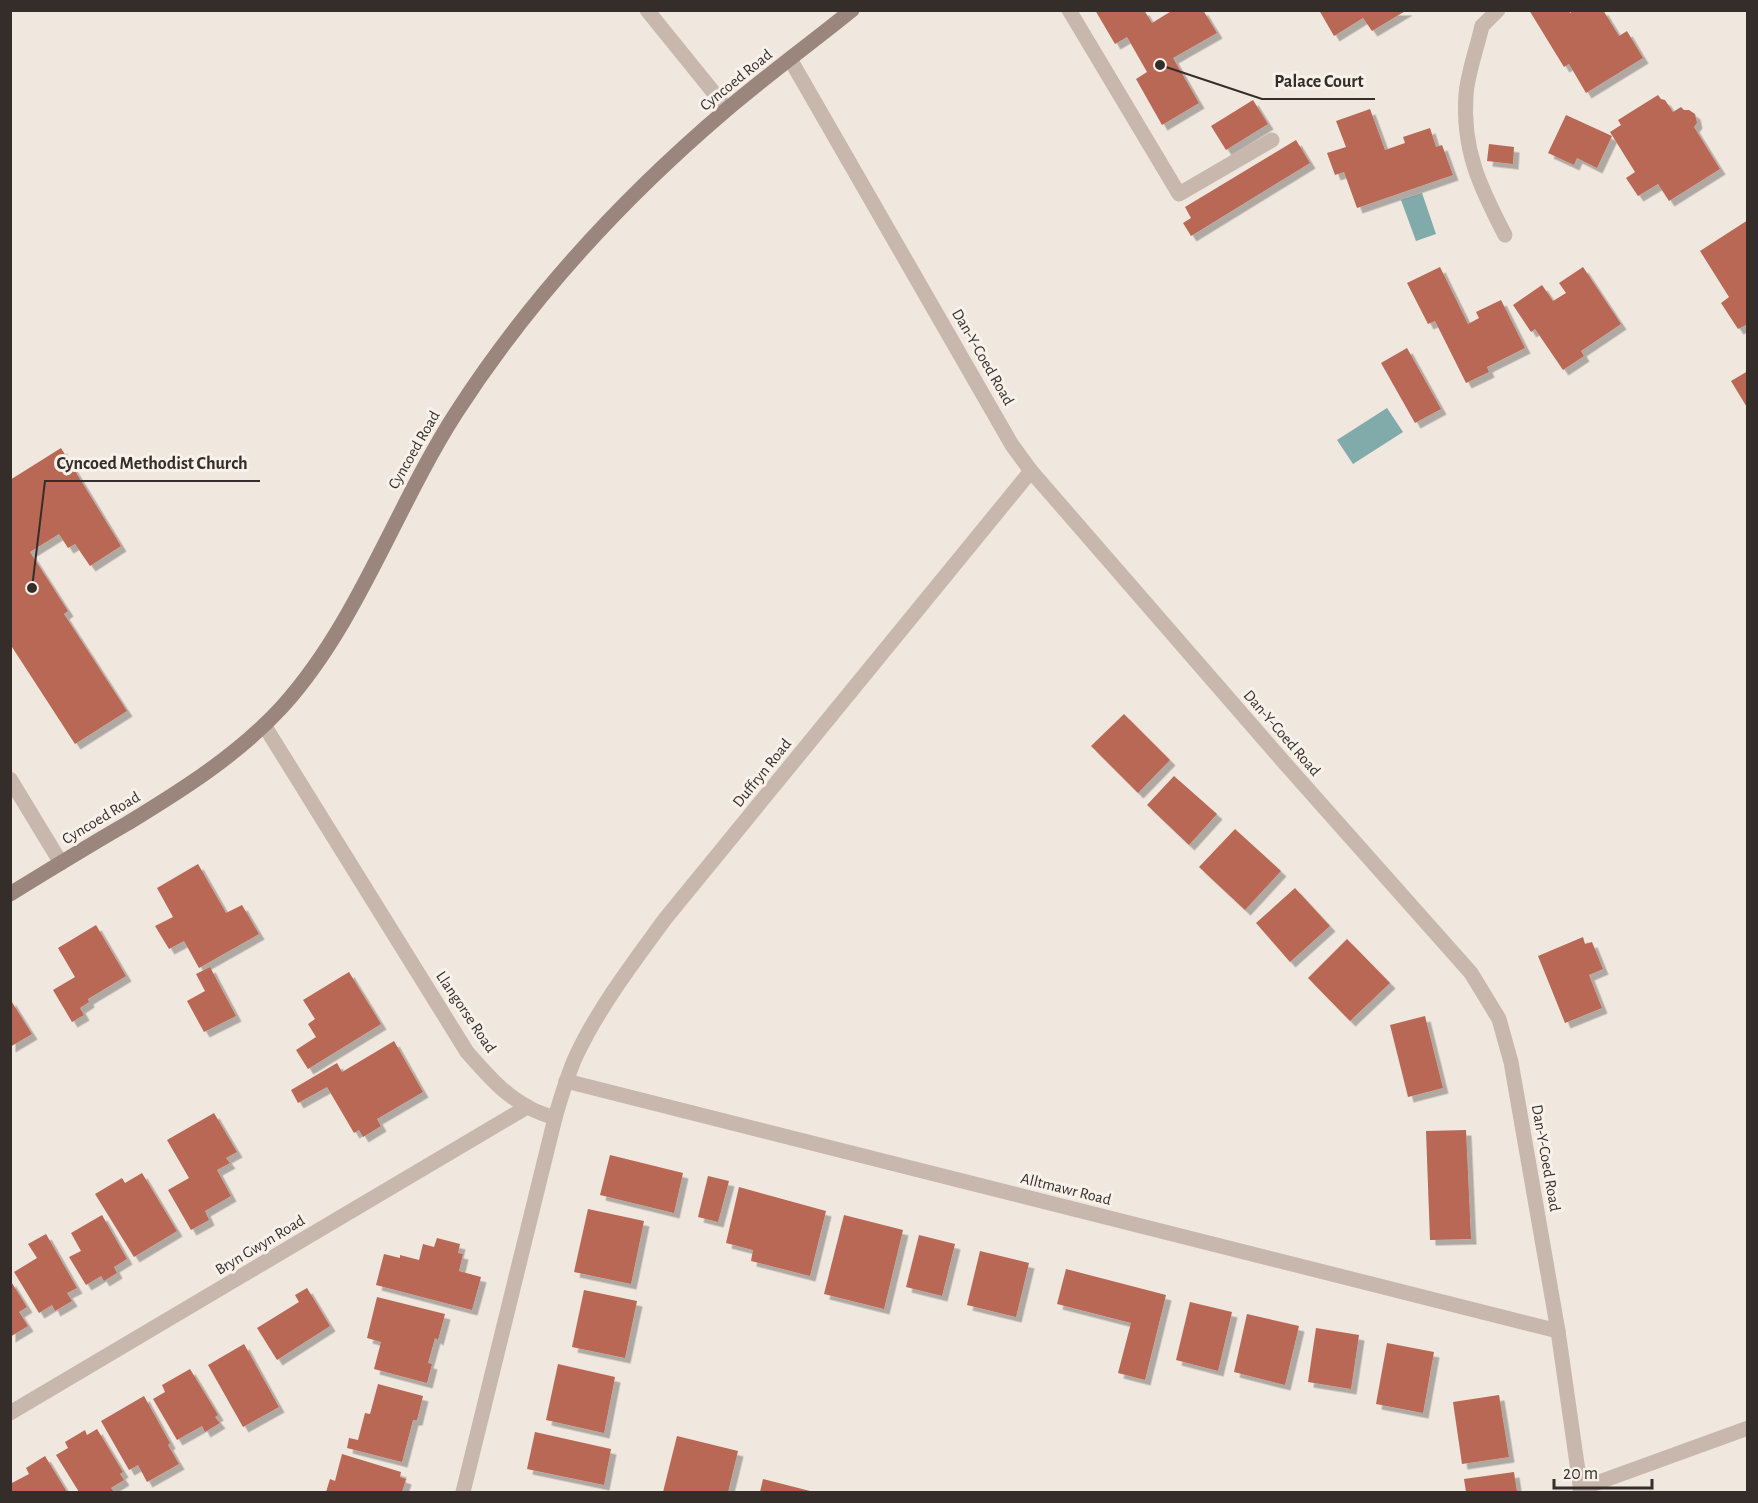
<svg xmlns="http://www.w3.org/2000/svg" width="1758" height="1503" viewBox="0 0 1758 1503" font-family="'Alegreya Sans',sans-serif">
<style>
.water{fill:#81aaaa}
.building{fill:#b86854;filter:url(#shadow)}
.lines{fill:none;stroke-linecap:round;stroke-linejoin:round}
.lane{stroke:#c7b7ac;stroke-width:15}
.street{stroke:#c7b7ac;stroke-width:15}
.secondary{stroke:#9a867d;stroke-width:15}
.labels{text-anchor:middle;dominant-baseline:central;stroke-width:6;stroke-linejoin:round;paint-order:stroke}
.street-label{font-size:16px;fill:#352d2a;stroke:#f8f1ea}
.leader{fill:none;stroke:#352d2a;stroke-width:2}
.callout-dot{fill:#352d2a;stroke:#f8f1ea;stroke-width:2}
.callout-label{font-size:18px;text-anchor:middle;font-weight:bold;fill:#352d2a;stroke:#f8f1ea;stroke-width:6;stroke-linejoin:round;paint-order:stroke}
</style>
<defs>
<filter id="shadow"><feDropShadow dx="5.5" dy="5.5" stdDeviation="0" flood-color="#0004"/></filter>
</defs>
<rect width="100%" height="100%" fill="#f0e7de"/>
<g class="water">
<polygon points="1422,193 1436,234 1416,241 1401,200"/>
<polygon points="1387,408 1403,432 1353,464 1337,440"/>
</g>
<g class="building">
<polygon points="1095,10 1144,10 1152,23 1173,10 1203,10 1217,33 1173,58 1199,103 1162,125 1136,79 1147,72 1127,37 1115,44"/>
<polygon points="1319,10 1407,10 1372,31 1363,18 1334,36"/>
<polygon points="1529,10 1569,10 1570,13 1574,10 1603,10 1619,36 1627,31 1643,58 1586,93 1569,64 1564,67"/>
<polygon points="1658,95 1661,99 1665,100 1673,112 1681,107 1684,110 1689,110 1695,114 1697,123 1694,127 1720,169 1669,201 1658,184 1638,196 1626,178 1635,172 1610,132 1621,125 1618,120"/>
<polygon points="1253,100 1268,124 1226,150 1211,126"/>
<polygon points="1370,109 1385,150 1405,143 1403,137 1430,128 1436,147 1442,145 1453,175 1357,208 1344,172 1335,175 1327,153 1346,147 1336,121"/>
<polygon points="1566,115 1612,136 1597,168 1577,158 1574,165 1548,153"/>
<polygon points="1296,140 1310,163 1191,236 1183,223 1191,218 1185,207"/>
<polygon points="1489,144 1514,147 1513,164 1487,161"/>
<polygon points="1748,220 1748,324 1738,329 1721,303 1729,297 1700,251"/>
<polygon points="1440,267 1468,324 1479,318 1476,312 1501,300 1525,348 1487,367 1489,372 1466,383 1435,321 1428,324 1407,283"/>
<polygon points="1583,267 1621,324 1581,351 1584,356 1563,370 1535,329 1531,332 1513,305 1542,285 1553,301 1566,293 1559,283"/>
<polygon points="1407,348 1441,409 1415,423 1381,363"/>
<polygon points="1748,371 1748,409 1731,381"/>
<polygon points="61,448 121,546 90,566 75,544 68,548 59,534 30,552 68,611 64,614 127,711 75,744 12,647 10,647 10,480"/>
<polygon points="1124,714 1170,760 1138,793 1091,746"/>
<polygon points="1174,776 1217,814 1189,845 1147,805"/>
<polygon points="1235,829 1281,871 1245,910 1199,867"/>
<polygon points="198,864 226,913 242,905 259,934 199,968 184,941 169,949 155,926 173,917 157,888"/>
<polygon points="1295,888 1330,926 1290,962 1256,923"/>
<polygon points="96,925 126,976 88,999 89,1002 80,1008 84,1015 72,1022 53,990 75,977 58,948"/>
<polygon points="1583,937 1585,944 1592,942 1603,969 1589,975 1602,1008 1565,1023 1538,956"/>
<polygon points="1347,939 1390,983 1350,1021 1308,978"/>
<polygon points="210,967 236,1016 204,1032 187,1001 205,991 196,974"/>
<polygon points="349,972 381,1024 308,1069 296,1050 316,1037 308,1024 315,1019 303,1000"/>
<polygon points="10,999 32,1034 10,1047"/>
<polygon points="1425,1016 1443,1088 1408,1097 1390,1025"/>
<polygon points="394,1041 423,1092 377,1119 381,1126 363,1137 359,1130 354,1133 327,1087 298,1103 291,1090 337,1063 342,1072"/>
<polygon points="214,1113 237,1152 226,1158 230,1163 217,1170 231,1196 205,1211 209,1220 191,1230 168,1190 189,1178 167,1140"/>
<polygon points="1466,1130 1471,1239 1430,1240 1426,1131"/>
<polygon points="610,1155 683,1173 674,1213 600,1195"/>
<polygon points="142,1173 177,1231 134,1257 95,1194 122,1178 125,1183"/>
<polygon points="708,1176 729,1181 718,1222 698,1217"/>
<polygon points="739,1187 826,1211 810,1276 751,1261 753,1250 726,1243"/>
<polygon points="588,1209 644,1221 631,1284 574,1272"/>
<polygon points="102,1215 127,1259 114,1267 117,1273 104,1281 101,1276 86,1285 69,1257 81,1251 71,1233"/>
<polygon points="844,1215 903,1230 884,1309 824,1294"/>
<polygon points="46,1234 77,1288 67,1293 72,1301 55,1311 52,1305 39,1313 14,1272 37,1258 28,1244"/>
<polygon points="919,1235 955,1244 942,1296 906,1287"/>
<polygon points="437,1238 460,1244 458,1253 463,1254 459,1271 481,1277 472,1310 376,1285 384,1254 400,1258 400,1255 419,1260 423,1244 434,1247"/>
<polygon points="980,1251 1029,1263 1016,1317 967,1305"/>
<polygon points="1066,1269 1166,1295 1145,1380 1118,1373 1131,1323 1057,1304"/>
<polygon points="10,1280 27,1307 19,1312 28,1326 10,1337"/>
<polygon points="307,1288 330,1326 277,1360 257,1328 299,1302 295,1295"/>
<polygon points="584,1290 637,1301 625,1358 572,1347"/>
<polygon points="377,1297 445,1314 438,1340 435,1338 428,1363 432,1364 427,1383 374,1369 381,1342 367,1338"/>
<polygon points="1190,1302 1232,1312 1218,1371 1176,1360"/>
<polygon points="1247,1314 1299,1326 1285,1385 1234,1372"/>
<polygon points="1316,1328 1359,1335 1351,1389 1308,1382"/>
<polygon points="1387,1343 1434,1352 1423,1413 1376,1404"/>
<polygon points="244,1344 279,1407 243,1427 208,1365"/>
<polygon points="558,1364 615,1377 604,1433 546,1420"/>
<polygon points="190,1369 218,1415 215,1417 220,1423 205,1432 202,1426 177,1440 153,1399 165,1392 162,1385"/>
<polygon points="378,1384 423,1396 417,1420 413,1420 402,1462 347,1448 349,1438 358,1440 365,1413 370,1414"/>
<polygon points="1499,1395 1509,1457 1462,1464 1453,1402"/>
<polygon points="144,1396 170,1443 168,1445 179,1464 147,1482 138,1465 129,1470 101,1421"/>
<polygon points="97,1429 123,1472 120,1474 124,1480 111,1488 114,1492 79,1492 56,1455 68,1448 65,1442 85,1430 87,1435"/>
<polygon points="535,1432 611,1449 604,1485 527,1469"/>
<polygon points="677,1436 738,1451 728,1492 663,1492"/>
<polygon points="342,1454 401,1472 400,1477 406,1479 402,1492 326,1492 330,1479 335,1481"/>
<polygon points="45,1456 67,1492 10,1492 10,1484 29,1474 26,1468"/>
<polygon points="1514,1472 1517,1492 1466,1492 1464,1479"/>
<polygon points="763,1479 814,1492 760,1492"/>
</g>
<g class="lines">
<g class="lane">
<polyline points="1069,10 1179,194 1272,140"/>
<path d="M1482 26C1477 48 1468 72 1466 94 1462 150 1480 187 1505 235"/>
</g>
<g class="street">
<polyline points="647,10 727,109"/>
<polyline points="1482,26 1498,10"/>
<polyline points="790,59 1012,445 1031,471 1282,760 1471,973 1499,1019 1511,1062 1558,1331 1581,1492"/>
<path d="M264 725 467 1052C485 1072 504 1095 528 1107 536 1112 546 1115 555 1118L463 1492"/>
<polyline points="10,779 61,863"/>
<polyline points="566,1081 1558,1331"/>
<path d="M555 1118C561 1097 567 1076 576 1056 599 1007 633 963 665 919L1031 471"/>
<polyline points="10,1413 527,1107"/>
<polyline points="1580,1489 1748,1428"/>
</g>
<path class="secondary" d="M10 894C49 870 88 846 128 823 182 790 238 755 282 707 358 623 395 508 456 413 529 300 623 198 725 111 766 76 810 44 852 10"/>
</g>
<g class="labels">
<g class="street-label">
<text transform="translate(736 80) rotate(-39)">Cyncoed Road</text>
<text transform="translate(983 357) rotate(60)">Dan-Y-Coed Road</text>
<text transform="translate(414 450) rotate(-60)">Cyncoed Road</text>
<text transform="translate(1282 733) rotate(49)">Dan-Y-Coed Road</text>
<text transform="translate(762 773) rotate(-51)">Duffryn Road</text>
<text transform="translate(101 818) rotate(-31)">Cyncoed Road</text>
<text transform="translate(466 1012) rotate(56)">Llangorse Road</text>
<text transform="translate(1546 1158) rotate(80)">Dan-Y-Coed Road</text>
<text transform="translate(1066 1189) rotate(14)">Alltmawr Road</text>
<text transform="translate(260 1245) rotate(-31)">Bryn Gwyn Road</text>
</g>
</g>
<path class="leader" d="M1160 65L1262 99H1375M32 588L45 481H260"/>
<g class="callout-dot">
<circle cx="1160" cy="65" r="6"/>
<circle cx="32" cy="588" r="6"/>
</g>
<g class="callout-label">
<text x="1319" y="87">Palace Court</text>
<text x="152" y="469">Cyncoed Methodist Church</text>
</g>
<rect width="1758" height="1503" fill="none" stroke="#352d2a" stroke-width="24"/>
<path d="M1554 1479v9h98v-9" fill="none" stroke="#352d2a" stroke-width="3"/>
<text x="1563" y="1479" font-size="18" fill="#352d2a" stroke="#f8f1ea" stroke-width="4.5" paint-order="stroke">20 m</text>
</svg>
